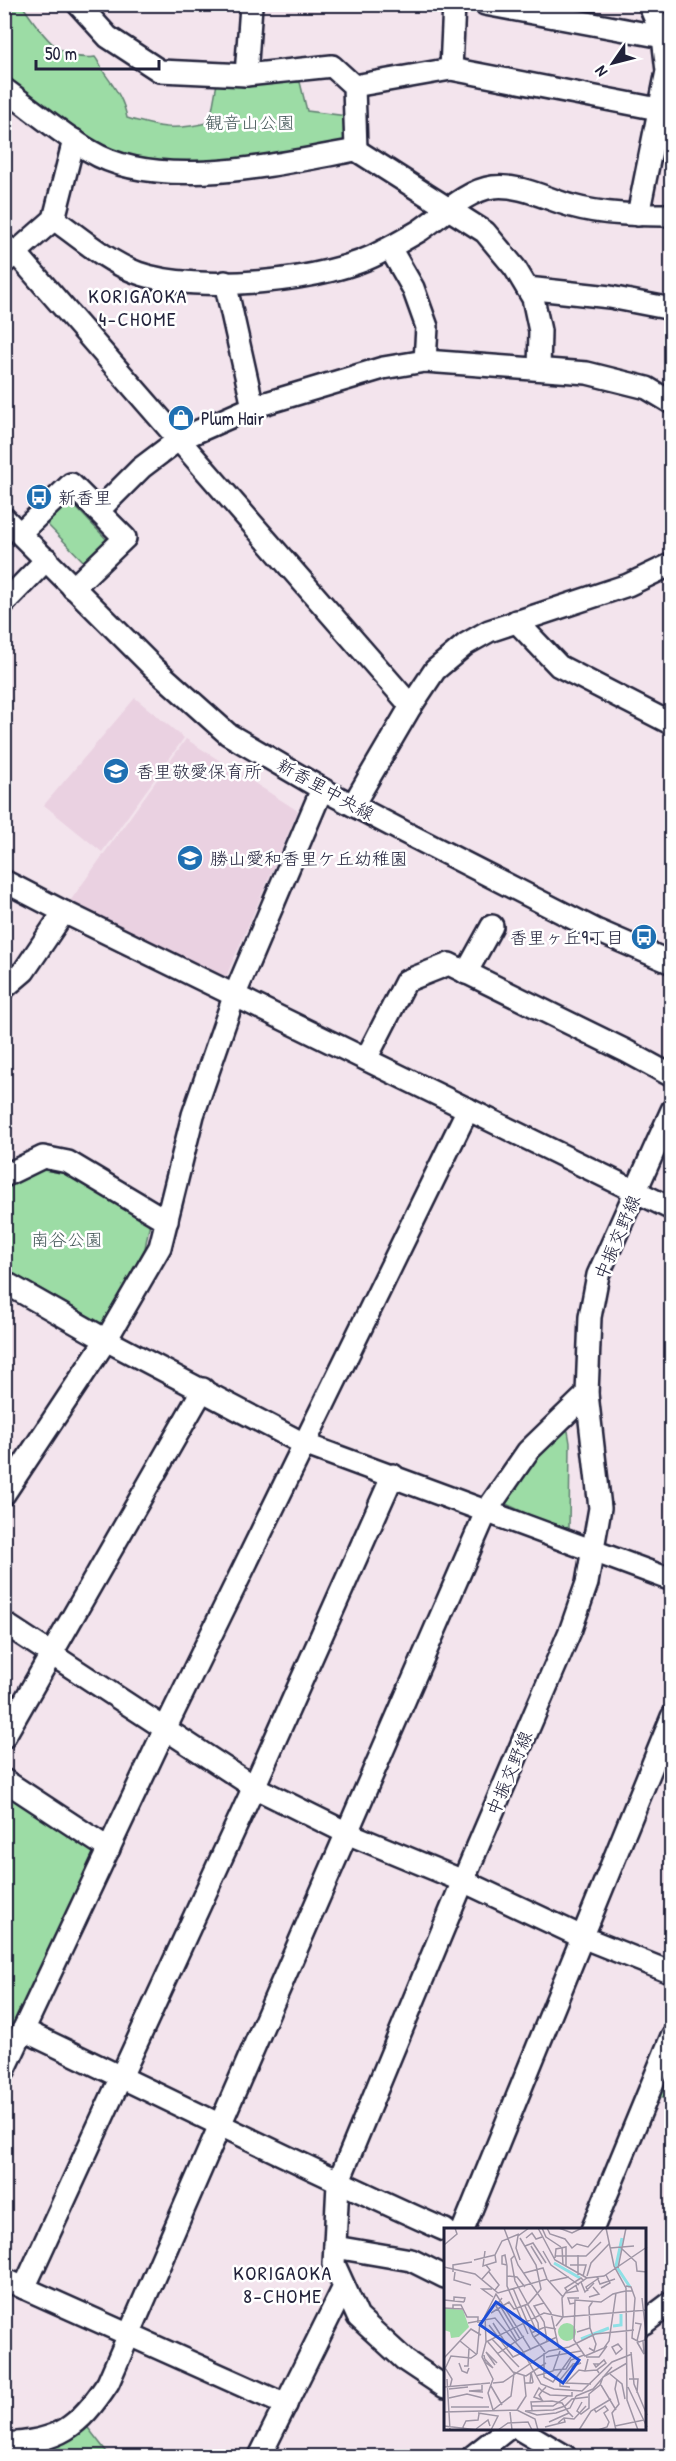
<svg xmlns="http://www.w3.org/2000/svg" width="676" height="2461" viewBox="0 0 676 2461" font-family="'Patrick Hand','Klee One',sans-serif">
<style>
.built{fill:#ead1e1}
.green{fill:#9cdca5;stroke:#5f7f70;stroke-width:1.5}
.lines{fill:none;stroke-linecap:round;stroke-linejoin:round}
.minor-casing{stroke:#22223b;stroke-width:26}
.minor{stroke:#fff;stroke-width:21}
.labels{text-anchor:middle;dominant-baseline:central;stroke-width:5;stroke-linejoin:round;paint-order:stroke}
.park-label{font-size:18px;fill:#475a5b;stroke:#fff}
.poi-label{font-size:18px;fill:#22223b;stroke:#fff;text-anchor:start}
.street-label{font-size:18px;fill:#22223b;stroke:#fff}
.neighbourhood-label{font-size:20px;letter-spacing:1.5px;fill:#22223b;stroke:#fff}
.inset-river{fill:none;stroke:#8ee0e6;stroke-width:3}
.inset-road{fill:none;stroke:#9f96a6;stroke-width:1.5}
.view{fill:#1d4ed8;fill-opacity:0.15;stroke:#1d4ed8;stroke-width:3}
.inset-edge{fill:none;stroke:#22223b;stroke-width:3}
</style>
<rect width="100%" height="100%" fill="#f3e4ed"/>
<filter id="ink" filterUnits="userSpaceOnUse"><feTurbulence type="fractalNoise" baseFrequency=".0167" numOctaves="2"/><feDisplacementMap in="SourceGraphic" scale="12" xChannelSelector="R" yChannelSelector="G"/><feConvolveMatrix kernelMatrix="1 2 1 2 8 2 1 2 1" color-interpolation-filters="sRGB"/></filter>
<g filter="url(#ink)">
<g class="built">
<polygon points="135,698 184,738 102,852 44,805"/>
<polygon points="186,739 298,811 226,977 68,904"/>
</g>
<g class="green">
<path d="M5 5H22C40 31 58 62 95 57 99 62 101 68 105 74 115 88 124 100 127 118 160 128 176 131 210 122L217 83 300 82 307 111 347 116 351 144 293 155 164 165 94 147 5 81Z"/>
<polygon points="65,496 111,544 88,566 42,519"/>
<polygon points="41,1170 65,1172 150,1222 145,1248 103,1324 5,1269 4,1190 20,1178"/>
<polygon points="559,1429 568,1431 570,1443 569,1528 536,1518 502,1502 550,1436"/>
<polygon points="5,1792 93,1850 95,1859 5,2059"/>
<polygon points="671,2058 671,2102 656,2095"/>
<polygon points="85,2424 110,2456 5,2456 5,2449"/>
</g>
<g class="lines">
<g class="minor-casing">
<g id="minor">
<polyline points="78,4 108,37 160,71 246,75 332,66 354,86 356,150"/>
<polyline points="485,4 663,37"/>
<polyline points="451,69 454,4"/>
<polyline points="246,75 251,6 247,4"/>
<polyline points="354,86 451,69 658,109 672,101"/>
<path d="M4 89C32 109 60 133 90 151 158 193 282 163 356 150L485 232 515 268 533 298 540 331 539 369"/>
<polyline points="638,215 667,71 663,37 649,4"/>
<path d="M54 219C80 238 108 262 138 273 196 294 330 282 383 251 395 245 407 238 419 231 440 217 467 190 493 187 521 184 546 199 572 206 604 215 639 215 672 215"/>
<polyline points="4,245 16,253 411,706"/>
<polyline points="390,248 413,288 427,327 425,361"/>
<polyline points="4,263 54,219 74,140"/>
<polyline points="225,282 253,407"/>
<polyline points="527,288 610,297 672,309"/>
<polyline points="98,511 141,468 178,440 253,407 383,368 425,361 587,373 647,388 672,403"/>
<polyline points="4,518 153,667 228,734 322,789 404,832 598,931 672,963"/>
<polyline points="20,533 71,484 125,538 73,588"/>
<polyline points="4,603 47,559"/>
<polyline points="516,621 559,666 672,724"/>
<polyline points="353,805 411,706 435,670 466,644 489,631 628,585 672,564"/>
<polyline points="4,881 64,912 672,1209"/>
<polyline points="466,973 492,926"/>
<polyline points="4,988 24,971 64,912"/>
<polyline points="366,1059 406,981 449,964 626,1051 672,1076"/>
<polyline points="4,1176 43,1157 68,1162 167,1221"/>
<polyline points="4,1282 106,1340 304,1444 672,1580"/>
<polyline points="4,1494 106,1340 160,1247 193,1115 235,994 322,789"/>
<polyline points="4,1623 254,1787 347,1833 463,1881 582,1937 672,1973"/>
<polyline points="4,1737 203,1389"/>
<polyline points="4,1780 109,1849"/>
<path d="M23 2030C164 2097 303 2167 445 2230"/>
<polyline points="4,2071 165,1729 468,1109"/>
<polyline points="463,2230 672,1717"/>
<polyline points="592,2230 672,2036"/>
<polyline points="335,2247 411,2260 445,2277"/>
<polyline points="4,2279 286,2405"/>
<polyline points="24,2288 254,1787 393,1475"/>
<polyline points="644,2323 672,2302"/>
<polyline points="445,2387 406,2361 358,2317 334,2264 338,2183 463,1881 571,1629 587,1583 600,1508 587,1394 590,1317 598,1275 672,1110"/>
<polyline points="521,2430 565,2456"/>
<path d="M4 2444C60 2441 78 2428 108 2383L487 1510 528 1451 587 1394"/>
<polyline points="260,2456 344,2287"/>
<polyline points="473,2456 506,2430"/>
</g>
</g>
<use href="#minor" class="minor"/>
</g>
</g>
<defs>
<g id="shop-disc" transform="scale(1.35)"><circle r="9.5" fill="#1f6fb2" stroke="#fff"/><path d="M-5-2.5h2.3a2.7 3.5 0 0 1 5.4 0H5L5.5 6h-11ZM-1.5-2.5h3a1.5 2.3 0 0 0-3 0Z" fill="#fff"/></g>
<g id="bus-disc" transform="scale(1.35)"><circle r="9.5" fill="#1f6fb2" stroke="#fff"/><path d="M-5-6H5V4H4V6H2V4H-2V6H-4V4H-5ZM-3.5-4V0h7V-4ZM-3.5 1.2v1.5H-2V1.2ZM2 1.2v1.5H3.5V1.2Z" fill="#fff"/></g>
<g id="school-disc" transform="scale(1.35)"><circle r="9.5" fill="#1f6fb2" stroke="#fff"/><path d="M0-5L7-2L0 1L-7-2ZM-4 1L0 2.5L4 1V4Q0 6-4 4Z" fill="#fff"/></g>
</defs>
<g fill-rule="evenodd">
<use href="#shop-disc" x="181" y="418"/>
<use href="#bus-disc" x="39" y="497"/>
<use href="#school-disc" x="116" y="771"/>
<use href="#school-disc" x="190" y="858"/>
<use href="#bus-disc" x="644" y="937"/>
</g>
<g class="labels">
<g class="park-label">
<text x="250" y="122">観音山公園</text>
<text x="67" y="1239">南谷公園</text>
</g>
<g class="poi-label">
<text x="201" y="418">Plum Hair</text>
<text x="58" y="497">新香里</text>
<text x="136" y="771">香里敬愛保育所</text>
<text x="210" y="858">勝山愛和香里ケ丘幼稚園</text>
<text x="624" y="937" text-anchor="end">香里ヶ丘9丁目</text>
</g>
<g class="street-label">
<text transform="translate(326 789) rotate(29)">新香里中央線</text>
<text transform="translate(617 1237) rotate(-67)">中振交野線</text>
<text transform="translate(509 1773) rotate(-67)">中振交野線</text>
</g>
<g class="neighbourhood-label">
<text x="138" y="295">KORIGAOKA<tspan x="138" dy="23">4-CHOME</tspan></text>
<text x="283" y="2272">KORIGAOKA<tspan x="283" dy="23">8-CHOME</tspan></text>
</g>
</g>
<g transform="translate(444 2228)">
<rect width="202" height="202" fill="#f3e4ed"/>
<path d="M0 80 19 82 25 99 15 109 7 110 6 104 0 102ZM114 104a9 9 0 1 1 18 0a9 9 0 1 1-18 0Z" fill="#9cdca5"/>
<path class="inset-river" d="M178 10 172 38 186 59M110 35 136 50M169 98 177 97V86M137 111 165 100"/>
<path class="inset-road" d="M60 0 74 37 107 85 115 121M94 0 111 32 143 50M98 0 102 9 117 19M103 0 106 6 121 11 128 20 133 16 144 19 160 0M115 0 128 5 138 0M162 0 170 38 182 60 183 172 194 202M82 10 88 5 92 11 98 9M0 17 13 6 11 0M81 18 89 15 102 35M87 18 98 36M118 19 119 37M166 20 190 18M177 20 192 34 193 43 203 44M41 23 39 38 52 34 51 27 58 13 75 6M99 23 107 37 135 57M134 27V47M70 28 67 31 71 53 94 95 95 106 90 109M111 28H142L157 14M111 30 112 21 122 19V39M30 32 51 27M76 32 72 20 74 8 85 0M63 37 58 36V28L61 27 63 38V58L84 106M126 37H142L139 48M0 39 31 46 54 65 103 51 119 69M174 40 182 0M9 44V37L28 34M11 44 10 52 27 57M45 44 55 57 51 62M80 45 99 40 103 51M63 48 73 49 81 59M143 48 147 35 165 16M153 49 156 56 171 51M38 51 46 42 42 37M106 53 125 49M137 54 141 64 150 55M161 58 157 60 166 55 162 47M182 58 187 59 191 70 188 110 195 114 201 112 202 106 198 70M69 60 89 108 101 124M48 61H38L49 69M123 63 121 60 137 50 140 53M144 63 142 59 155 50M121 65 134 63 132 58M172 65 165 113 160 120 141 128 130 112 131 72 157 74 169 66 177 64 182 63H188M145 69 155 66 149 59M58 70 52 78 73 113M0 72 20 74M10 73V69L21 70 20 74M100 75 90 78 100 94 103 113M131 75 126 76 124 70H135M81 78 92 102M57 79 76 111M0 80 19 81M9 80V77H17L23 89H34V95M47 85 65 74 70 81 84 76 97 61 92 37 76 10M24 95 51 90 78 122 97 156 110 161 138 163 168 134 188 126M49 95 64 119M191 95 197 96 193 113M45 97 69 129 113 109M112 98 119 89 118 70 122 64 143 50 160 48 203 19M133 104 146 100 145 79 149 73M87 105 101 99 112 101M48 111 75 139M16 113 32 126M42 114 100 85 119 89 203 82M44 114 69 144 82 148 102 135M193 114 200 126 199 113M174 116 178 121 172 126 168 119ZM145 120 150 123 152 116 146 100M187 124 190 156 203 187M100 125V149L109 154 127 129M33 126 36 94M53 126 80 108M40 127 41 133V134L49 140 40 130M102 129 137 123M142 129H155L163 118M0 130 27 101 37 107M144 131 141 143 153 142M15 135 18 143 23 145 25 140M51 137 42 124 53 135M0 138 8 151 6 159M20 138H24L25 120M110 142 122 141 127 132 140 127M0 143 7 128 27 130 33 126M141 143 135 142 122 155 147 156M155 145 153 142 162 135 160 132 152 139 150 136H156M166 146 178 156 181 171M92 148 109 143 116 123M3 151 6 202M185 151H194L193 165M38 155V162L25 163 39 164M49 155 59 154 105 123 125 119 151 106 190 102M80 155H88L89 154 87 144 86 155M157 157 172 182M47 158 58 177M0 159 46 155M102 159 98 163 95 167 98 172 90 169 95 160 98 163 106 167 128 168V164M126 159 116 158V152L129 136 137 135 127 139M184 159 203 199M5 161 24 159M132 168 149 161 168 139M5 170 23 166 39 170M138 174 133 183 137 186 145 180V166L156 157 159 149 183 135M88 178H109L124 168M7 179H45M150 181 152 184 161 178 164 182 160 185 165 194 163 199 154 202M49 182 44 165 49 151 38 129 42 114 41 88 52 66 87 122M49 182 67 168 70 145M73 182 82 168 80 148M88 182 87 174 108 173 118 175 125 185M81 183 109 182 121 178 128 171 144 169M81 183 93 187 112 185 126 180 132 168M0 184 73 182 91 191 94 202M66 184 68 202M34 185 54 188 47 202M105 194 125 185 129 189M114 195 120 190 130 191 142 178M0 198 34 202M171 198 200 192M101 199 121 194 120 190M18 201 22 193 34 192 35 186M32 201 44 192 46 198M54 202 64 195 84 194 88 202M135 202 147 183 167 171M172 202 168 185 175 176 171 161 173 151"/>
<path class="view" d="M52 74 135 132 119 155 36 97Z"/>
<rect width="202" height="202" class="inset-edge"/>
</g>
<rect width="676" height="2461" fill="none" stroke="#fff" stroke-width="24"/>
<rect x="12" y="12" width="652" height="2437" fill="none" stroke="#22223b" stroke-width="2" filter="url(#ink)"/>
<g transform="translate(613 63) rotate(235)" stroke="#ffffff" stroke-width="4.5" paint-order="stroke">
<path d="M0-4.5L10 22L0 15L-10 22Z" fill="#22223b"/>
<text y="-9" font-size="16" font-weight="bold" text-anchor="middle" fill="#22223b">N</text>
</g>
<path d="M36 60v9h123v-9" fill="none" stroke="#22223b" stroke-width="3"/>
<text x="45" y="60" font-size="18" fill="#22223b" stroke="#ffffff" stroke-width="4.5" paint-order="stroke">50 m</text>
</svg>
